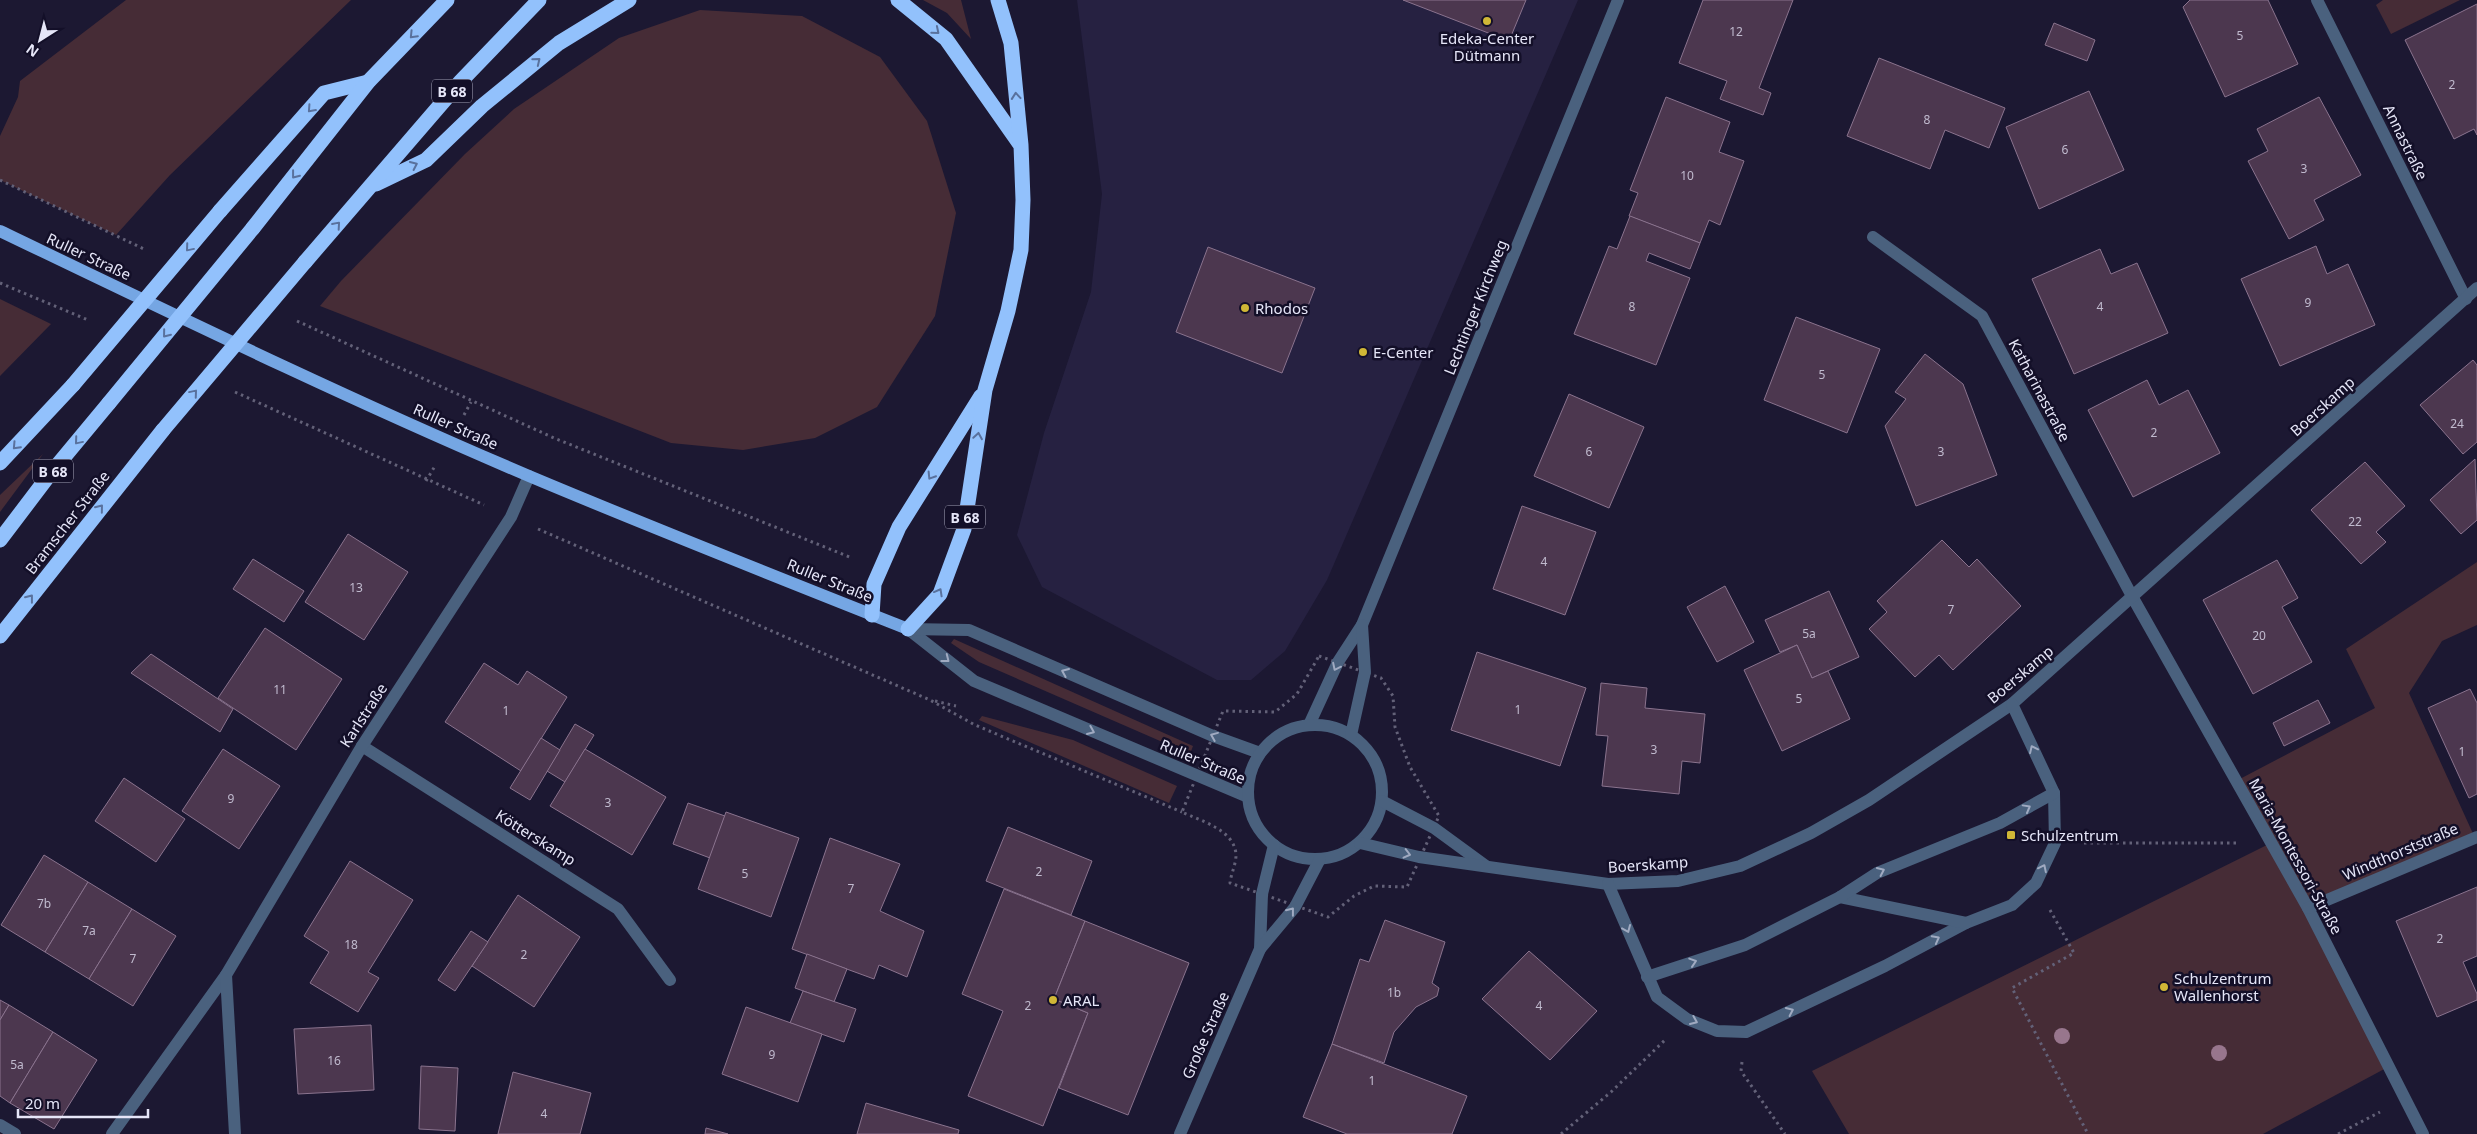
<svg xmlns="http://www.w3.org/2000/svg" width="2477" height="1134" viewBox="0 0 2477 1134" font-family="'Noto Sans',sans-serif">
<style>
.built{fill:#262141}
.green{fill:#462c36}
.building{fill:#4c374f;stroke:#8a738e}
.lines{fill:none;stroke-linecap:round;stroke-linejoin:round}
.path{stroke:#636178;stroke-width:3;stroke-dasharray:2.5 4;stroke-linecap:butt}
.minor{stroke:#4a617e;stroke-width:12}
.major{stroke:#75a6e3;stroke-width:12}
.highway{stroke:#92c1fc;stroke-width:15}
.highway-bridge{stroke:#92c1fc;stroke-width:15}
.tree{fill:#98768d}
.oneway{stroke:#59719d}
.oneway2{stroke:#a0aac1}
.poi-dot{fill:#d0b736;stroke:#130f28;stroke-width:2}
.labels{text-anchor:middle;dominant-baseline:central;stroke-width:5;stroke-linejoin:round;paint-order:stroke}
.number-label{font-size:12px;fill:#c0bace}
.shield{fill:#130f28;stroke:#a7a6ba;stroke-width:1}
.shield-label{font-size:14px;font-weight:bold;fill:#e6e6f8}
.poi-label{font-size:15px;fill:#e6e6f8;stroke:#130f28;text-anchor:start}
.street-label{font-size:15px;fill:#e6e6f8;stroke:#130f28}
</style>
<rect width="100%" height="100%" fill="#1c1832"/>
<polygon class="built" points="1077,0 1578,0 1327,580 1285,651 1251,680 1217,680 1042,587 1017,535 1044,433 1091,292 1102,194"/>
<g class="green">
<polygon points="126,0 351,0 170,175 116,235 0,180 0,136 18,97 20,81"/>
<polygon points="923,0 961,0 971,39 947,13"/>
<polygon points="2383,0 2460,0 2391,34 2376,5"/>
<polygon points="700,10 802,16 880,57 927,121 956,213 935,316 877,407 815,438 743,450 671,443 320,306 341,281 465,154 514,109 619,38"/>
<polygon points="0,299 51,324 0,376"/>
<polygon points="43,454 0,512 0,495"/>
<polygon points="2477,562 2477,625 2442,641 2409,693 2475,838 2308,908 2388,1067 2263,1134 1849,1134 1812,1071 2271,843 2236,781 2375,708 2346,649"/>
<polygon points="954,639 1193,746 1190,754 979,662 951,643"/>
<polygon points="982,716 1073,740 1177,786 1169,803 979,720"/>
</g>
<g class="building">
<polygon points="1403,0 1526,0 1509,41"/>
<polygon points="1703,0 1793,0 1759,88 1771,93 1763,115 1720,99 1727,81 1679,63"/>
<polygon points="2190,0 2268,0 2298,64 2225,97 2183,7"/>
<polygon points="2477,4 2477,135 2474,129 2454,139 2405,40"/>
<polygon points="2054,23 2095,40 2087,61 2045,45"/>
<polygon points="1879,58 2005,108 1989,148 1945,130 1930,169 1847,136"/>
<polygon points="2089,91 2124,170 2039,209 2006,127"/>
<polygon points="1666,97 1730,122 1719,152 1744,161 1720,225 1709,220 1700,243 1629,216 1638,193 1630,190"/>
<polygon points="2319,97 2361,175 2314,200 2324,220 2289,239 2248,161 2268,151 2257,129"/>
<polygon points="1630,216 1700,243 1690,269 1649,253 1646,261 1690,278 1656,365 1574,334 1609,246 1617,249"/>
<polygon points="2316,246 2327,274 2348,264 2375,325 2280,366 2241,279"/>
<polygon points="1208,247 1315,288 1282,373 1176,332"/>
<polygon points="2100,249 2111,274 2137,263 2168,333 2074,374 2032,279"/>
<polygon points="1796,317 1880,349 1847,433 1764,400"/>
<polygon points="1925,354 1963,384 1997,475 1916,506 1885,426 1906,399 1895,392"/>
<polygon points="2473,360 2477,365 2477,442 2463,454 2420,405"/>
<polygon points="2147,380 2159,405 2188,390 2220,453 2133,497 2088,410"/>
<polygon points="1569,394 1644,427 1609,508 1534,476"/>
<polygon points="2475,459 2477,520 2461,534 2430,500"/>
<polygon points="2365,462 2405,506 2376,532 2386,542 2361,564 2311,510"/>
<polygon points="1522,506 1596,532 1565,615 1493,589"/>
<polygon points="348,534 408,572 364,640 305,602"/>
<polygon points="1942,540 1969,567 1977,559 2021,606 1953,670 1939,655 1915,677 1869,629 1887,612 1877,601"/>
<polygon points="253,559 304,591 284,622 233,589"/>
<polygon points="2277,560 2298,598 2282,607 2312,662 2253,694 2203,600"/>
<polygon points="1725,586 1754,642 1717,662 1687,607"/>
<polygon points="1829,591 1859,657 1812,678 1797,645 1780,652 1765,620"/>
<polygon points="265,628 342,679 296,750 218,698"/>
<polygon points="1797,645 1812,678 1828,671 1850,719 1782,751 1744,670"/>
<polygon points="1477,652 1586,688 1560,766 1451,730"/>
<polygon points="151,654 233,709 220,732 131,673"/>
<polygon points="484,663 518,685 527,671 567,697 521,771 445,722"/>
<polygon points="1601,683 1647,688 1645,708 1705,714 1700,763 1682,761 1679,794 1602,786 1608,736 1596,735"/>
<polygon points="2470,689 2477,703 2477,794 2469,798 2428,708"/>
<polygon points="2318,700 2330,723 2284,746 2273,723"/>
<polygon points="575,724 594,735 565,782 547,771"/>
<polygon points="541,738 560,750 530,800 510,788"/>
<polygon points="223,749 280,786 239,849 182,811"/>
<polygon points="585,749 666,797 632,855 550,806"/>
<polygon points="124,778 185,819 156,862 95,821"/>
<polygon points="688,803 725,816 710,858 673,844"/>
<polygon points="726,812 799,838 771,917 698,889"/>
<polygon points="1008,827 1092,861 1071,915 986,881"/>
<polygon points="830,838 900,864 880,911 924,931 907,977 879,965 874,979 792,949"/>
<polygon points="44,855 88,882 45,952 1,925"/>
<polygon points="350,861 413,900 368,972 379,978 358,1012 310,983 329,952 304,936"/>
<polygon points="88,882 132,909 89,979 45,952"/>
<polygon points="2477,887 2477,956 2463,962 2477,994 2477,1000 2437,1017 2396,921"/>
<polygon points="1004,889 1085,921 1054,999 1088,1013 1043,1126 968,1096 1003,1011 962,994"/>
<polygon points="518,895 580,937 534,1007 472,966"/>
<polygon points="132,909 176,936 133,1006 89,979"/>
<polygon points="1385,920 1445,942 1432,983 1439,988 1437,996 1416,1007 1394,1032 1384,1063 1332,1044 1360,959 1369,962"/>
<polygon points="1085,921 1189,963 1128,1115 1059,1088 1088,1013 1054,999"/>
<polygon points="471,931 488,942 455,991 438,980"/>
<polygon points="1529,951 1597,1011 1550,1060 1482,999"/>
<polygon points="807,954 847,969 834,1002 795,988"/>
<polygon points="803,991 856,1009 844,1042 790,1023"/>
<polygon points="0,1000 9,1005 0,1020"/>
<polygon points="9,1005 53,1032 10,1103 0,1096 0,1020"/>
<polygon points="746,1007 822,1034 798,1102 722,1074"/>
<polygon points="371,1025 374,1090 298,1094 294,1029"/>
<polygon points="53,1032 97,1060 54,1129 10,1103"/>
<polygon points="1332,1044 1467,1096 1452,1134 1347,1134 1303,1117"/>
<polygon points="421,1066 458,1068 455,1131 419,1129"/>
<polygon points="513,1072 591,1093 580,1134 498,1134"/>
<polygon points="866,1103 959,1130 958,1134 857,1134"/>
<polygon points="706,1128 728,1134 705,1134"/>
</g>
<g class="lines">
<g class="path">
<polyline points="0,180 146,250"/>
<polyline points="0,283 88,320"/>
<polyline points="297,321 554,438 852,558"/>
<polyline points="235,392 484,505"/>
<polyline points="464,415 471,402"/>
<polyline points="426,481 435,466"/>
<polyline points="538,529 930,700 975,725 1182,812"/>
<path d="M1319 656 1381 678 1393 696 1395 727 1410 767 1439 816 1407 887 1374 886 1354 896 1328 917 1230 883C1231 874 1236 864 1236 855 1235 830 1201 821 1182 812L1223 711 1275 712 1297 694Z"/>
<polyline points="935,701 956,706"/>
<polyline points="2084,843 2238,843"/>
<polyline points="2050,910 2074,953 2012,988 2088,1134"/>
<polyline points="1742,1062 1741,1071 1785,1134"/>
<polyline points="1561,1134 1611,1092 1666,1039"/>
<polyline points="2338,1134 2380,1112"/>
</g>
<g class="minor">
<polyline points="2317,0 2466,299"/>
<polyline points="1873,237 1982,316 2133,598 2308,908 2423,1134"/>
<polyline points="908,629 974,681 1248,797"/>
<polyline points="908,629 969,630 1213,736 1260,753"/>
<polyline points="1309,725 1338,662 1362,625 1618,0"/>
<circle cx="1315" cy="792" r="67"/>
<polyline points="1351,735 1365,672 1362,625"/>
<polyline points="362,746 618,909 670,980"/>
<polyline points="1382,801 1434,828 1486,866"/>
<polyline points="1360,843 1419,857 1608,884 1678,881 1740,866 1811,833 1869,800 2012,704 2477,288"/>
<polyline points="1608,884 1657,997 1687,1019 1717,1031 1746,1032 1885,966 1966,923 2012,905 2036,883 2055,843 2054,793 2012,704"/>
<polyline points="1840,897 1966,923"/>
<polyline points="2308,908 2477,837"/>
<polyline points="1260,949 1262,894 1274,845"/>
<polyline points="1647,977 1745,945 1840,897 1877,873 2000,823 2054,793"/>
<polyline points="0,1125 15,1134"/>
<polyline points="112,1134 226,975"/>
<polyline points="235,1134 226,975 362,746 511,517 529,476"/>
<polyline points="1180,1134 1260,949 1295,907 1320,859"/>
</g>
<path class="major" d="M0 231C175 315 350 400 529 476 655 529 782 579 908 629"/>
<g class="highway">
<polyline points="898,0 946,39 1019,143"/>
<polyline points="376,184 426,160 482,106 559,43 629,0"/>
<polyline points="220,211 324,93 368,82"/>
<polyline points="253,228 368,82 447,0"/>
<polyline points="305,262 461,81 539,0"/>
<polyline points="0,463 73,385"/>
<polyline points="0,540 50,474 109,403"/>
<polyline points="872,615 874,584 899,527 981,396"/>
<polyline points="908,629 940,594 964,529 985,390 1008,311 1021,250 1023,200 1021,145 1011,43 998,0"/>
<polyline points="0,636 163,430"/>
</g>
<g class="highway-bridge">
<polyline points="73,385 220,211"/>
<polyline points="109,403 253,228"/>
<polyline points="163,430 305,262"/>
</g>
</g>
<g class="tree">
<circle cx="2062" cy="1036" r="8"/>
<circle cx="2219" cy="1053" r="8"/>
</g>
<defs><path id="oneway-chevron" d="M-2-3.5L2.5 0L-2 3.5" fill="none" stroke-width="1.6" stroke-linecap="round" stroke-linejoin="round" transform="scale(1.25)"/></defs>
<g class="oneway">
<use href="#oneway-chevron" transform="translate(936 31) rotate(40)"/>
<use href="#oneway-chevron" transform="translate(413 35) rotate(134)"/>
<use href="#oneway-chevron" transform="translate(537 61) rotate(-39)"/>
<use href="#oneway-chevron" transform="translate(1016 96) rotate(-95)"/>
<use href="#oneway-chevron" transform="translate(311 109) rotate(132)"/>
<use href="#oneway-chevron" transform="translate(414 165) rotate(-25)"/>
<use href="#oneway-chevron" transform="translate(295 175) rotate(128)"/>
<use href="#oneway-chevron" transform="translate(337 225) rotate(-49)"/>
<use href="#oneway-chevron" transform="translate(189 248) rotate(130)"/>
<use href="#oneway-chevron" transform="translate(166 334) rotate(129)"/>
<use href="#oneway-chevron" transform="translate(194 393) rotate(-50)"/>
<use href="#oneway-chevron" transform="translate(978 436) rotate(-81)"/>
<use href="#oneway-chevron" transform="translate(78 441) rotate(130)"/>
<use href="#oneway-chevron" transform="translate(16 446) rotate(133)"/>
<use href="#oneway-chevron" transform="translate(931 476) rotate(122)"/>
<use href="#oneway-chevron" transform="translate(100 508) rotate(-51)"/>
<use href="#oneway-chevron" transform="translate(939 592) rotate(-61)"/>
<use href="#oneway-chevron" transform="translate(30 598) rotate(-52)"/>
</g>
<g class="oneway2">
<use href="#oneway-chevron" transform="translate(946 659) rotate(38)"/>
<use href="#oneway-chevron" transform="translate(1336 667) rotate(116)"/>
<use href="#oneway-chevron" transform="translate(1065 672) rotate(-157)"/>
<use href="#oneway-chevron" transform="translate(1091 731) rotate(23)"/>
<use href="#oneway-chevron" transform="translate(1214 736) rotate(-158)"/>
<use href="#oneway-chevron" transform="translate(2033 749) rotate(-115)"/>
<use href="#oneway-chevron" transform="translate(2027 808) rotate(-29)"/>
<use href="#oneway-chevron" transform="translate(1407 854) rotate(14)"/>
<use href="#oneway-chevron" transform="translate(2043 868) rotate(-64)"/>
<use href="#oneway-chevron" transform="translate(1881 871) rotate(-25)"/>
<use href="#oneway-chevron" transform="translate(1291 911) rotate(-52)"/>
<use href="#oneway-chevron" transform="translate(1627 929) rotate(67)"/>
<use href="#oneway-chevron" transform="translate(1936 939) rotate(-28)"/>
<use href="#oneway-chevron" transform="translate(1693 962) rotate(-18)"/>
<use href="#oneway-chevron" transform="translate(1790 1011) rotate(-25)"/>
<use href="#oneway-chevron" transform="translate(1694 1021) rotate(23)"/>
</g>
<g class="poi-dot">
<circle cx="1487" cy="21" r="5"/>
<circle cx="1245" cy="308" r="5"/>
<circle cx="1363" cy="352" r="5"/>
<rect x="2006" y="830" width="10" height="10" rx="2.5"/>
<circle cx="2164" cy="987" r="5"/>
<circle cx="1053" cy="1000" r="5"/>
</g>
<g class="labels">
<g class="number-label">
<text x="1736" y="31">12</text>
<text x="2240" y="35">5</text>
<text x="2452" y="84">2</text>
<text x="1927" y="119">8</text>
<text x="2065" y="149">6</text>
<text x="2304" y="168">3</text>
<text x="1687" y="175">10</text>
<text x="2308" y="302">9</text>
<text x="1632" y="306">8</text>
<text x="2100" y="306">4</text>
<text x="1822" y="374">5</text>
<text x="2457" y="423">24</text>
<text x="2154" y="432">2</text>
<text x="1589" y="451">6</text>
<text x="1941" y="451">3</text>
<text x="2355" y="521">22</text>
<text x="1544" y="561">4</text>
<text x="356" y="587">13</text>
<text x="1951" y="609">7</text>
<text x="1809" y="633">5a</text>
<text x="2259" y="635">20</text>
<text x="280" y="689">11</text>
<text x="1799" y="698">5</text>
<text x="1518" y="709">1</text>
<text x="506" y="710">1</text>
<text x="1654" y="749">3</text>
<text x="2462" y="751">1</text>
<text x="231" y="798">9</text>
<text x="608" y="802">3</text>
<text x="1039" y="871">2</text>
<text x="745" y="873">5</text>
<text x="851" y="888">7</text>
<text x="44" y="903">7b</text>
<text x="89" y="930">7a</text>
<text x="2440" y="938">2</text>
<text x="351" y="944">18</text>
<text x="524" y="954">2</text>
<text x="133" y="958">7</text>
<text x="1394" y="992">1b</text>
<text x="1028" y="1005">2</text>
<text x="1539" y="1005">4</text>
<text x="772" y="1054">9</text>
<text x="334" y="1060">16</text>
<text x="17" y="1064">5a</text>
<text x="1372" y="1080">1</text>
<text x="544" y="1113">4</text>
</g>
<g class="shield">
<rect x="432" y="79.5" width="40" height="23" rx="4"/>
<rect x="33" y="459.5" width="40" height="23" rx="4"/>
<rect x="945" y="505.5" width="40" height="23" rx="4"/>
</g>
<g class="shield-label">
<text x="452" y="91">B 68</text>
<text x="53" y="471">B 68</text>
<text x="965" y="517">B 68</text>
</g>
<g class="poi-label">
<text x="1487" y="38" text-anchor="middle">Edeka-Center<tspan x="1487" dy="17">Dütmann</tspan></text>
<text x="1255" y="308">Rhodos</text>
<text x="1373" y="352">E-Center</text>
<text x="2021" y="835">Schulzentrum</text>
<text x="2174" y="978">Schulzentrum<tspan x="2174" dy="17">Wallenhorst</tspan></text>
<text x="1063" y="1000">ARAL</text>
</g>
<g class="street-label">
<text transform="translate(2406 142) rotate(64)">Annastraße</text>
<text transform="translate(89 256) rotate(25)">Ruller Straße</text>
<text transform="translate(1475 307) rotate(-68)">Lechtinger Kirchweg</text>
<text transform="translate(2040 390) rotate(62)">Katharinastraße</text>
<text transform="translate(2322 406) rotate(-42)">Boerskamp</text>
<text transform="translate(456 426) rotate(24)">Ruller Straße</text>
<text transform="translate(67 522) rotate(-52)">Bramscher Straße</text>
<text transform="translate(830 580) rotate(22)">Ruller Straße</text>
<text transform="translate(2020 674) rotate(-40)">Boerskamp</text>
<text transform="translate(363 715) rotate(-57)">Karlstraße</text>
<text transform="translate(1203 761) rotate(23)">Ruller Straße</text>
<text transform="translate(536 837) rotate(32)">Kötterskamp</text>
<text transform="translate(2400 851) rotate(-23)">Windthorststraße</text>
<text transform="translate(2296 856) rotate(61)">Maria-Montessori-Straße</text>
<text transform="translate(1648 864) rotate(-4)">Boerskamp</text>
<text transform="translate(1205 1035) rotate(-66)">Große Straße</text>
</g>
</g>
<g transform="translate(40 40) rotate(216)" stroke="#130f28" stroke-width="4" paint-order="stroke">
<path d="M0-4L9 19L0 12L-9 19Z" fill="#e6e6f8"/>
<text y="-8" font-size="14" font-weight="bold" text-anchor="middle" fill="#e6e6f8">N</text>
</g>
<path d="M18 1109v8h130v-8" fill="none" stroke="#e6e6f8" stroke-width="2.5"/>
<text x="25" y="1109" font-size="15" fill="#e6e6f8" stroke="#130f28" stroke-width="4" paint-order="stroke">20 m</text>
</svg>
